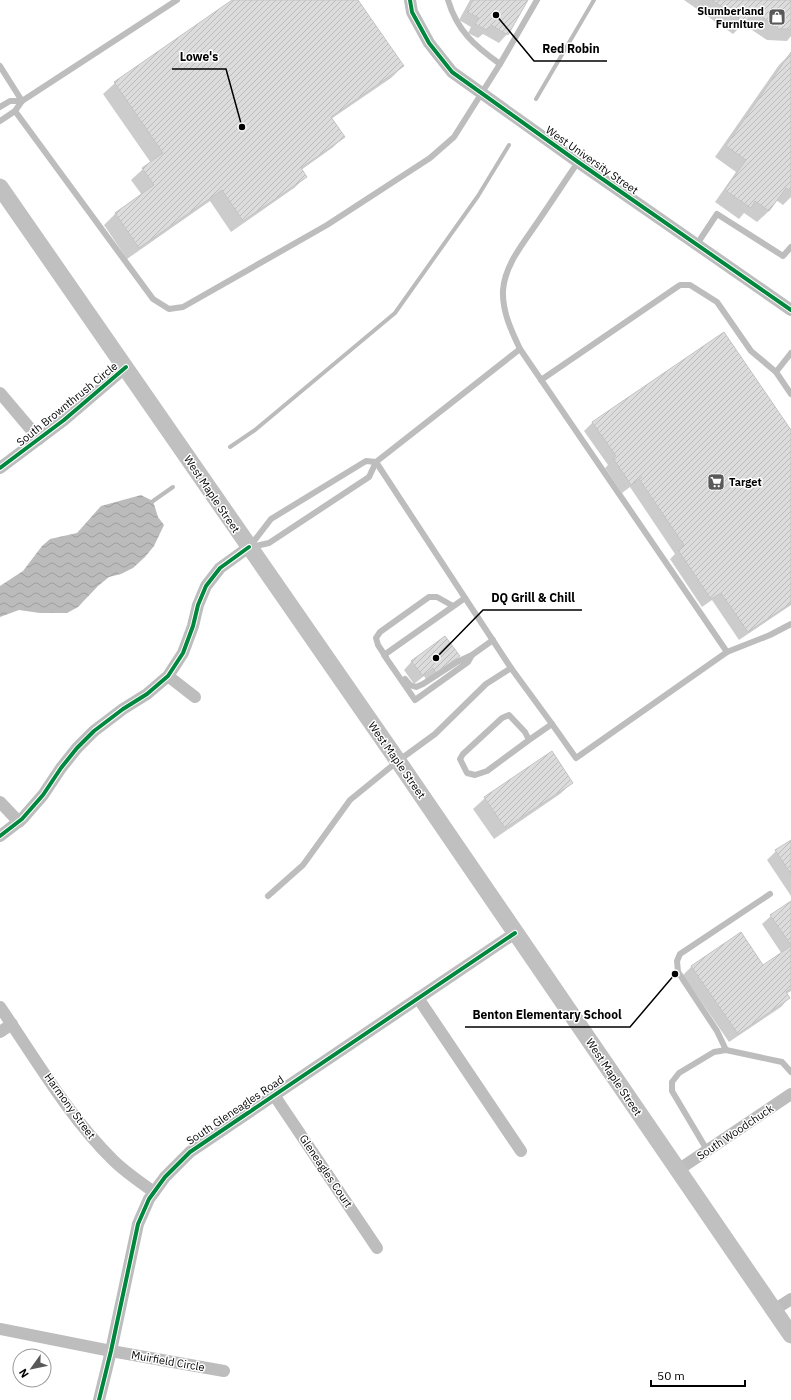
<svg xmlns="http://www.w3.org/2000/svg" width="791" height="1400" viewBox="0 0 791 1400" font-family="'IBM Plex Sans',sans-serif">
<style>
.water{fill:url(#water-waves)}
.shadow{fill:#0003}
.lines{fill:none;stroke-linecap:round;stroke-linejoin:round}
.stream{stroke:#bbb;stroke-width:4}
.building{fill:url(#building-hatch);stroke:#c4c4c4}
.service{stroke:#bdbdbd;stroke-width:6}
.minor{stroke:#bdbdbd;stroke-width:12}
.secondary{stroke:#c0c0c0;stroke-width:17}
.cycleway-casing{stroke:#fff;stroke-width:6}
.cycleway{stroke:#00873e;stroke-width:4}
.labels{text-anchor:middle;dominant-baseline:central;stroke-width:3;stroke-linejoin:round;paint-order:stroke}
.poi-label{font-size:11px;font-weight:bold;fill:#000;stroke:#fff;text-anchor:end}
.street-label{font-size:11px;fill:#000;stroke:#fff}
.leader{fill:none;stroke:#000;stroke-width:1.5}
.callout-dot{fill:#000;stroke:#fff;stroke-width:1.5}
.callout-label{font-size:12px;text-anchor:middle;font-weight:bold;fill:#000;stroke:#fff;stroke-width:3;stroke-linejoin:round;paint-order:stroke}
</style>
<defs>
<pattern id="water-waves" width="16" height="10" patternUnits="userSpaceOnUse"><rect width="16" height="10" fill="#bbb"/><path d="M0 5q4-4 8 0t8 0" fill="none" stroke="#9f9f9f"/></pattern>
<pattern id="building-hatch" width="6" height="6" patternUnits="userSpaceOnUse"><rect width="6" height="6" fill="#dcdcdc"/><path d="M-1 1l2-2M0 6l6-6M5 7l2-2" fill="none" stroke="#bbb"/></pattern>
</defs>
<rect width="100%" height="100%" fill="#fff"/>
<polygon class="water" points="141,495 153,501 158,517 164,525 154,546 145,557 133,568 121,574 109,577 98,586 78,607 67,613 40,613 19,610 0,617 0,586 23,571 42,546 50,539 77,533 101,506"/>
<g class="shadow">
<polygon points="234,0 357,0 403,66 391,78 331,119 344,137 332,148 301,170 306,177 294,188 231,232 210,201 127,259 104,225 115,214 142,195 131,180 143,169 151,163 103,94 115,83"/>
<polygon points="470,0 526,0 507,34 499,43 483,34 478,38 468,33 471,27 459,20"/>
<polygon points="684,0 791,0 791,36 787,41 767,40 743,24 733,34"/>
<polygon points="791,53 791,197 783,205 776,200 769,211 757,222 744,213 739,219 715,202 736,172 715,157 779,65"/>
<polygon points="593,422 791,432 791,605 739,640 712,600 702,607 670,559 675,554 630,487 622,493 605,468 608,465 584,431"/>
<polygon points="458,656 450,664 427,681 424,676 414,684 404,670 412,661"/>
<polygon points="572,783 560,794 494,839 473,809 485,798"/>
<polygon points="791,841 791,896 767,860 776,851"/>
<polygon points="791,902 791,991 786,994 789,998 781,1007 729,1042 683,975 692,966 763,967 782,954 762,924 771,916"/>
</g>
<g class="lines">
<g class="stream">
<polyline points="536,99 594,0"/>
<polyline points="230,447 255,430 395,313 478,196 509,145"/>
<polyline points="153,501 173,487"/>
</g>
</g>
<g class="building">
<polygon points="232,0 358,0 404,66 331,117 345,137 301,168 307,177 243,221 222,190 139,248 115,213 154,185 142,168 163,153 114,82"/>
<polygon points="473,0 528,0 508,35 491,25 487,30 475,24 479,18 467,12"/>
<polygon points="712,0 791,0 791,29 779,29 754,11 745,23"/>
<polygon points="791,52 791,191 786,188 769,211 755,201 751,208 725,190 746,160 726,146"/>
<polygon points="724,332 791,430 791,603 748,632 721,593 711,599 678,550 684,545 639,479 642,477 631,485 613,458 616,456 592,422"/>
<polygon points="445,636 460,656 436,673 433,668 423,676 411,661"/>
<polygon points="552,751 573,783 505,828 484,797"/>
<polygon points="791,840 791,874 775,850"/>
<polygon points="791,901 791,945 770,915"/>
<polygon points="741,932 763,965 791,946 791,989 786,992 790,998 738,1034 691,966"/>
</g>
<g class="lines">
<g class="service">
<path d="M448 0C457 31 475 46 500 64"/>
<polyline points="0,66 22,101"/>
<polyline points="0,107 10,101 22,101"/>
<polyline points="15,111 153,299 169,309 183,307 327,225 430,158 454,137 500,64 537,0"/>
<polyline points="0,121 15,111 22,101 177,0"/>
<path d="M578 162C565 181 552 201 539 220 525 241 505 264 503 290 502 311 511 330 520 349L727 652 770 635 791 624"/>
<polyline points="697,244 717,214 783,256 791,247"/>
<polyline points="776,372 791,394"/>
<polyline points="541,380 680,285 690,285 717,302 751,351 776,372 791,353"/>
<polyline points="376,462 511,668 552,724 529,740 525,732 509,715 502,718 463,754 460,759 467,773 475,775 487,771 529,740"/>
<polyline points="251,545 271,519 366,461 376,462"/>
<polyline points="251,547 269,543 369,477 376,462 520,349"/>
<polyline points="465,598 384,655 415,700 468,662 472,655 493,640"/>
<polyline points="386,657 378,645 376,638 380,632 429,597 437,597 453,606"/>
<polyline points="405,679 410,685 416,687 423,684 457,662 472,655"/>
<polyline points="552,724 576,758 727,652"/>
<polyline points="268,896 303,865 350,800 398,761 435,734 486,684 511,668"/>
<polyline points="726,1050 717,1031 678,972 677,961 680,954 770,894"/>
<polyline points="707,1150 672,1091 672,1082 679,1073 714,1052 726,1050 782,1062 791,1072"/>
</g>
<g class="minor">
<polyline points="410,0 412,12 429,43 452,72 578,162 791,310"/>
<polyline points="0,393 39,439"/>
<polyline points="0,468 64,420 126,367"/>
<polyline points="168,676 195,697"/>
<polyline points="0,802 19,822"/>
<polyline points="0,836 22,819 43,795 61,768 77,748 94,731 123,709 147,694 168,676 183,653 193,626 198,605 206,586 220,568 249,547"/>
<polyline points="418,998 521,1151"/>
<path d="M0 1007C35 1058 69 1117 113 1160 125 1172 140 1182 154 1192"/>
<polyline points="0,1032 12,1024"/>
<polyline points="274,1095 377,1248"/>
<polyline points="678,1170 791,1094"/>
<polyline points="774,1310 791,1299"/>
<polyline points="0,1329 111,1351 224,1371"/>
<polyline points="99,1400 111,1351 138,1224 149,1199 165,1177 190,1152 515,933"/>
</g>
<polyline class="secondary" points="0,187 398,761 791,1335"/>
<g class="cycleway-casing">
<g id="cycleway">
<polyline points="410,0 412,12 429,43 452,72 578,162 791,310"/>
<polyline points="0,468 64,420 126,367"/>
<polyline points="0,836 22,819 43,795 61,768 77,748 94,731 123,709 147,694 168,676 183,653 193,626 198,605 206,586 220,568 249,547"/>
<polyline points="99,1400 111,1351 138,1224 149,1199 165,1177 190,1152 515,933"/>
</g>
</g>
<use href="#cycleway" class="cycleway"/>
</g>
<defs>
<g id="shop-square" transform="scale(0.9)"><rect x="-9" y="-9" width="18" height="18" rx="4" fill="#595959" stroke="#fff"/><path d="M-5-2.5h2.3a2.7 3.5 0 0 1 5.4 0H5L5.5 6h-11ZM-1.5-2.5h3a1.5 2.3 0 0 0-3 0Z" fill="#fff"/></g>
<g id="supermarket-square" transform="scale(0.9)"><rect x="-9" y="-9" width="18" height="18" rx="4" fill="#595959" stroke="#fff"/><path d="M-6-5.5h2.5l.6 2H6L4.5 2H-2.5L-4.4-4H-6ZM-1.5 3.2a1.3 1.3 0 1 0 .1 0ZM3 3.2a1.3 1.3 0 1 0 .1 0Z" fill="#fff"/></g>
</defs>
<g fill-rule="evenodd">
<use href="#shop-square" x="777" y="17"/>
<use href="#supermarket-square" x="716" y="482"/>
</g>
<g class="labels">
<g class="poi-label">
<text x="764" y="11">Slumberland<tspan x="764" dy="13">Furniture</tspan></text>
<text x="729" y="482" text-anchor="start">Target</text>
</g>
<g class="street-label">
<text transform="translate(592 160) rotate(35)">West University Street</text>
<text transform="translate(67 404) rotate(-39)">South Brownthrush Circle</text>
<text transform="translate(212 494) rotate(56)">West Maple Street</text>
<text transform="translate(397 760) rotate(55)">West Maple Street</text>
<text transform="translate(614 1077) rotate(56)">West Maple Street</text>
<text transform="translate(70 1106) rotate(54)">Harmony Street</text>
<text transform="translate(235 1110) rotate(-34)">South Gleneagles Road</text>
<text transform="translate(735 1132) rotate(-34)">South Woodchuck</text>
<text transform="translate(326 1171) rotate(56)">Gleneagles Court</text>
<text transform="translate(168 1361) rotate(10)">Muirfield Circle</text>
</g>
</g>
<path class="leader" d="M496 15L534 61H607M242 127L226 69H172M436 658L483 610H582M675 974L630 1027H465"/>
<g class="callout-dot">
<circle cx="496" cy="15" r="4"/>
<circle cx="242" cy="127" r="4"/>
<circle cx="436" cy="658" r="4"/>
<circle cx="675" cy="974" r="4"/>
</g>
<g class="callout-label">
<text x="571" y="53">Red Robin</text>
<text x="199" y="61">Lowe's</text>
<text x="533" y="602">DQ Grill &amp; Chill</text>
<text x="547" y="1019">Benton Elementary School</text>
</g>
<g transform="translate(32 1368) rotate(237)"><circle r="19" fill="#ffffff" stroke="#999999"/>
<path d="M0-3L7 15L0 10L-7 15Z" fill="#595959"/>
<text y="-6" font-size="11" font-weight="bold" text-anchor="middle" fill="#000000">N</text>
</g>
<path d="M651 1380v6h94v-6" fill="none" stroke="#000000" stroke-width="2"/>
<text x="657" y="1380" font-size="12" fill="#000000" stroke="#ffffff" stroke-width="3" paint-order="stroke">50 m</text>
</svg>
